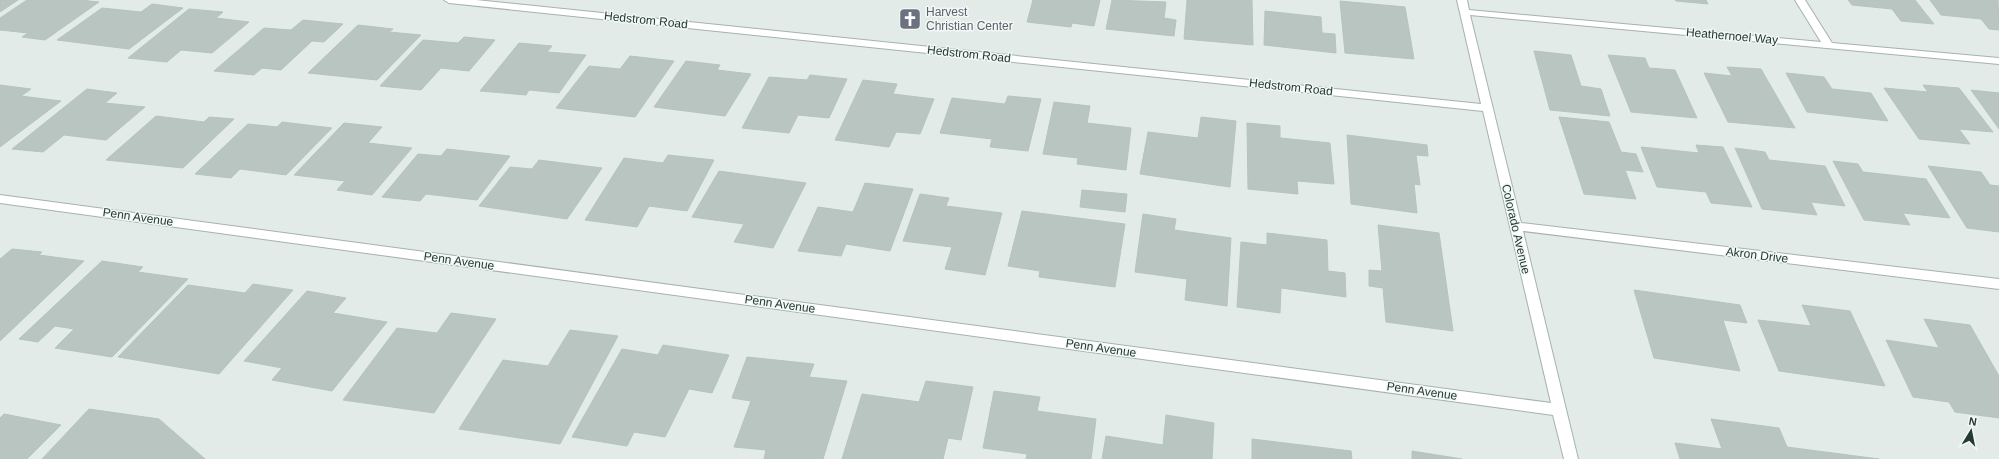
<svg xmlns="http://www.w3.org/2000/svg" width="1999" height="459" viewBox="0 0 1999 459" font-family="Arial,sans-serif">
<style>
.building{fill:#b8c5c0;stroke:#b5c4be}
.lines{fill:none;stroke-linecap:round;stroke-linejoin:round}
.street-casing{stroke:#a5b2ae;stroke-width:2}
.street{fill:#fff;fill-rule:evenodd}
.labels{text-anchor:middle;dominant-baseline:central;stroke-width:3;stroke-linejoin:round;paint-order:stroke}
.worship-label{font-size:12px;fill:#5b616d;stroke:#f2f8f5;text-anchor:start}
.street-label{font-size:12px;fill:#243a35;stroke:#f2f8f5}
</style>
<rect width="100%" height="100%" fill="#e2ebe7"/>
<g class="building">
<polygon points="0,0 18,0 0,12"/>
<polygon points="27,0 80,0 99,2 45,40 22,37 28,33 0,30 0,18"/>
<polygon points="1033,0 1100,0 1094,26 1072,23 1071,27 1027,22"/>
<polygon points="1112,0 1166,2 1164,18 1176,20 1174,36 1106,29"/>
<polygon points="1187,0 1252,0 1253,45 1184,39"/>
<polygon points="1675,0 1706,0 1708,4 1676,1"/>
<polygon points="1848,0 1915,0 1934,24 1901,21 1892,9 1852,5"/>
<polygon points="1930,0 1998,0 1999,30 1989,29 1981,19 1941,15"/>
<polygon points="1340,1 1405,7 1414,59 1345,53"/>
<polygon points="152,4 183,8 129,49 57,40 102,8 141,12"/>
<polygon points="189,9 223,12 216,18 249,22 212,53 181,50 167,62 128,58"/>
<polygon points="1265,11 1321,17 1322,33 1335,34 1336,53 1264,45"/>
<polygon points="303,20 343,24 324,42 312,41 281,70 262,68 254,75 214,71 264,28 291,30"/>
<polygon points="358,25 393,29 389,32 421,35 377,80 308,73"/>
<polygon points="464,37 495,40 469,71 441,68 421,90 380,86 423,40 458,43"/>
<polygon points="519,43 552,46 547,52 586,55 559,93 529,90 526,95 480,91"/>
<polygon points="1534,51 1571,55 1581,86 1601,89 1610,116 1550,110"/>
<polygon points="1608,55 1645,58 1649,68 1675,70 1697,118 1631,112"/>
<polygon points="630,56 674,61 635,117 556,108 589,66 620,69"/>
<polygon points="686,61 720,65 717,70 751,74 725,116 654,107"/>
<polygon points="1727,67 1761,69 1795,128 1728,122 1704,73 1732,76"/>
<polygon points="1786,73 1824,77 1832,89 1871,93 1888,121 1807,112"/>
<polygon points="810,75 847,79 829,118 798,115 789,133 742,128 769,77 807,80"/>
<polygon points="863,80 897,84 893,94 934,99 920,134 896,132 889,147 835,140"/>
<polygon points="0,85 31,89 21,96 61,101 0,147"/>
<polygon points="1923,85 1959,88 1993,132 1959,129 1970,144 1919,139 1884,88 1928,92"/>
<polygon points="87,89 117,93 105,103 145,107 106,140 64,135 43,152 12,149"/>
<polygon points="1971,90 1999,93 1999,129"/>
<polygon points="1008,96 1041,99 1028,151 990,147 992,139 940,133 952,98 1005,104"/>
<polygon points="1054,102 1090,106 1087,123 1131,128 1126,170 1077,164 1078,158 1043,154"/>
<polygon points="156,116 204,122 209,117 234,119 183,168 106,160"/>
<polygon points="1201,117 1236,121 1230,187 1140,174 1148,132 1198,138"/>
<polygon points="1559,117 1609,122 1621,152 1636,154 1643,172 1625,170 1636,199 1584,194"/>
<polygon points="282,122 332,128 286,175 240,169 231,178 195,174 248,124 277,127"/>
<polygon points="344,123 382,127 368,143 412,148 372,195 337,190 345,181 294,175"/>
<polygon points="1247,123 1280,126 1280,138 1330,143 1334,184 1297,181 1298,194 1248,189"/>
<polygon points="1347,135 1427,145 1428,156 1416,155 1420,185 1414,184 1417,213 1351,204"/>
<polygon points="1696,145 1723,147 1752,207 1711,203 1706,192 1657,187 1641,147 1699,153"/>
<polygon points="1735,148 1765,152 1769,160 1825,166 1845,206 1811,202 1817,215 1762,209"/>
<polygon points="447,149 510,156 477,200 426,194 420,201 382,197 418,154 441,156"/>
<polygon points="668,155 714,160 687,211 649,206 637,227 585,220 624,158 663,163"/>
<polygon points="539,160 602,168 567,219 479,206 510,167 532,169"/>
<polygon points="1833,161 1858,164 1863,172 1926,179 1950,218 1903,213 1910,225 1864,220"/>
<polygon points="1928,166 1981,172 1990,185 1999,186 1999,232 1967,228"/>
<polygon points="719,171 806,183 773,248 734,242 744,224 692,217"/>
<polygon points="865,183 913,189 890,251 846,244 841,256 798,251 818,207 853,212"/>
<polygon points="1082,190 1127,194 1125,212 1080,207"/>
<polygon points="920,194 949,198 946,206 1002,213 985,275 945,269 952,247 903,241"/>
<polygon points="1022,211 1125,224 1115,287 1039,277 1040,271 1008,266"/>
<polygon points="1143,214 1176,219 1174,230 1231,238 1227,306 1185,300 1187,279 1135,272"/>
<polygon points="1378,225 1439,233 1453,331 1386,322 1383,288 1369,286 1369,270 1382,271"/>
<polygon points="1267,233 1327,240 1328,271 1345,273 1346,297 1281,288 1280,313 1237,307 1241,242 1267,245"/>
<polygon points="12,249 42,252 39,255 84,261 0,341 0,259"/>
<polygon points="102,261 143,267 138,272 188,279 112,357 55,348 74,329 55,326 38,342 19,339"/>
<polygon points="253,284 293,290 219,374 118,357 188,285 245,293"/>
<polygon points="1634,290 1740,305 1747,323 1723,320 1740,371 1654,358"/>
<polygon points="307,291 346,298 333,313 387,322 332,391 272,380 282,368 244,361"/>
<polygon points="1802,305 1850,311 1885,386 1779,371 1758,320 1811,326"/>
<polygon points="451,313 496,319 434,413 343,400 397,328 437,333"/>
<polygon points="1924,319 1970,325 1999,376 1999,418 1955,412 1949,402 1913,397 1886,340 1939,348"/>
<polygon points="570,330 618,336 560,444 459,429 503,360 548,366"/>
<polygon points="663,345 729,355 712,393 689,389 665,437 634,432 627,446 572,437 622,349 658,355"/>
<polygon points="747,357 814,364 809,377 847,381 823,459 764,459 766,450 734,447 751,401 732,398"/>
<polygon points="926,381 973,387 961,440 948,438 943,459 842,459 862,394 919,402"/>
<polygon points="994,391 1040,397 1037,411 1096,419 1091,459 1026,459 1027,454 983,448"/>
<polygon points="89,409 159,419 205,459 42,459"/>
<polygon points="4,414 61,425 27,459 0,459 0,418"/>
<polygon points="1166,415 1214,423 1212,459 1102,459 1106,436 1163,445"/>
<polygon points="1711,419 1779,428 1787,447 1879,459 1680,459 1675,443 1722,449"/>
<polygon points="1252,439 1351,451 1352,459 1252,459"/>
<polygon points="1412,451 1462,459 1412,459"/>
</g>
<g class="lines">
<g class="street-casing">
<polygon id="street" points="444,0 476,0 1481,104 1457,0 1467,0 1469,10 1821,42 1795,0 1805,0 1832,43 1999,58 1999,64 1470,15 1521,223 1999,279 1999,289 1523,231 1578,459 1564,459 1553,415 0,203 0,195 1551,403 1483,111 449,3"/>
</g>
<use href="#street" class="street"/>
</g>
<defs>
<g id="church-square" transform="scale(1.15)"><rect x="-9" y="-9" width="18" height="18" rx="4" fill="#6b7280" stroke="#f2f8f5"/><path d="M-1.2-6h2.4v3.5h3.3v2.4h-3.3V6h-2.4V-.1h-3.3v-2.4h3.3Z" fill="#fff"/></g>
</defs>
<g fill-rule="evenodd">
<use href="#church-square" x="910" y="19"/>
</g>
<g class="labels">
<g class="worship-label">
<text x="926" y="12">Harvest<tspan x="926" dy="14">Christian Center</tspan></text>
</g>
<g class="street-label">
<text transform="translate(646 20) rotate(6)">Hedstrom Road</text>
<text transform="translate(1732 36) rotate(5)">Heathernoel Way</text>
<text transform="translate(969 54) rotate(6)">Hedstrom Road</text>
<text transform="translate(1291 87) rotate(6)">Hedstrom Road</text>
<text transform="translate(138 217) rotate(8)">Penn Avenue</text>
<text transform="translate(1516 229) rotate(77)">Colorado Avenue</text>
<text transform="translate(1757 255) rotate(7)">Akron Drive</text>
<text transform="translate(459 261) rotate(8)">Penn Avenue</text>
<text transform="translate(780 304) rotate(8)">Penn Avenue</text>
<text transform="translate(1101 348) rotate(8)">Penn Avenue</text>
<text transform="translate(1422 391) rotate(8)">Penn Avenue</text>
</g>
</g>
<g transform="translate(1971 431) rotate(10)" stroke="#f2f8f5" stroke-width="3" paint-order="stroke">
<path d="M0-3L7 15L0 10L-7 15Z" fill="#243a35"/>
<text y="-6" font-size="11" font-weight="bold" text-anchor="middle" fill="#243a35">N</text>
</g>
</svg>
